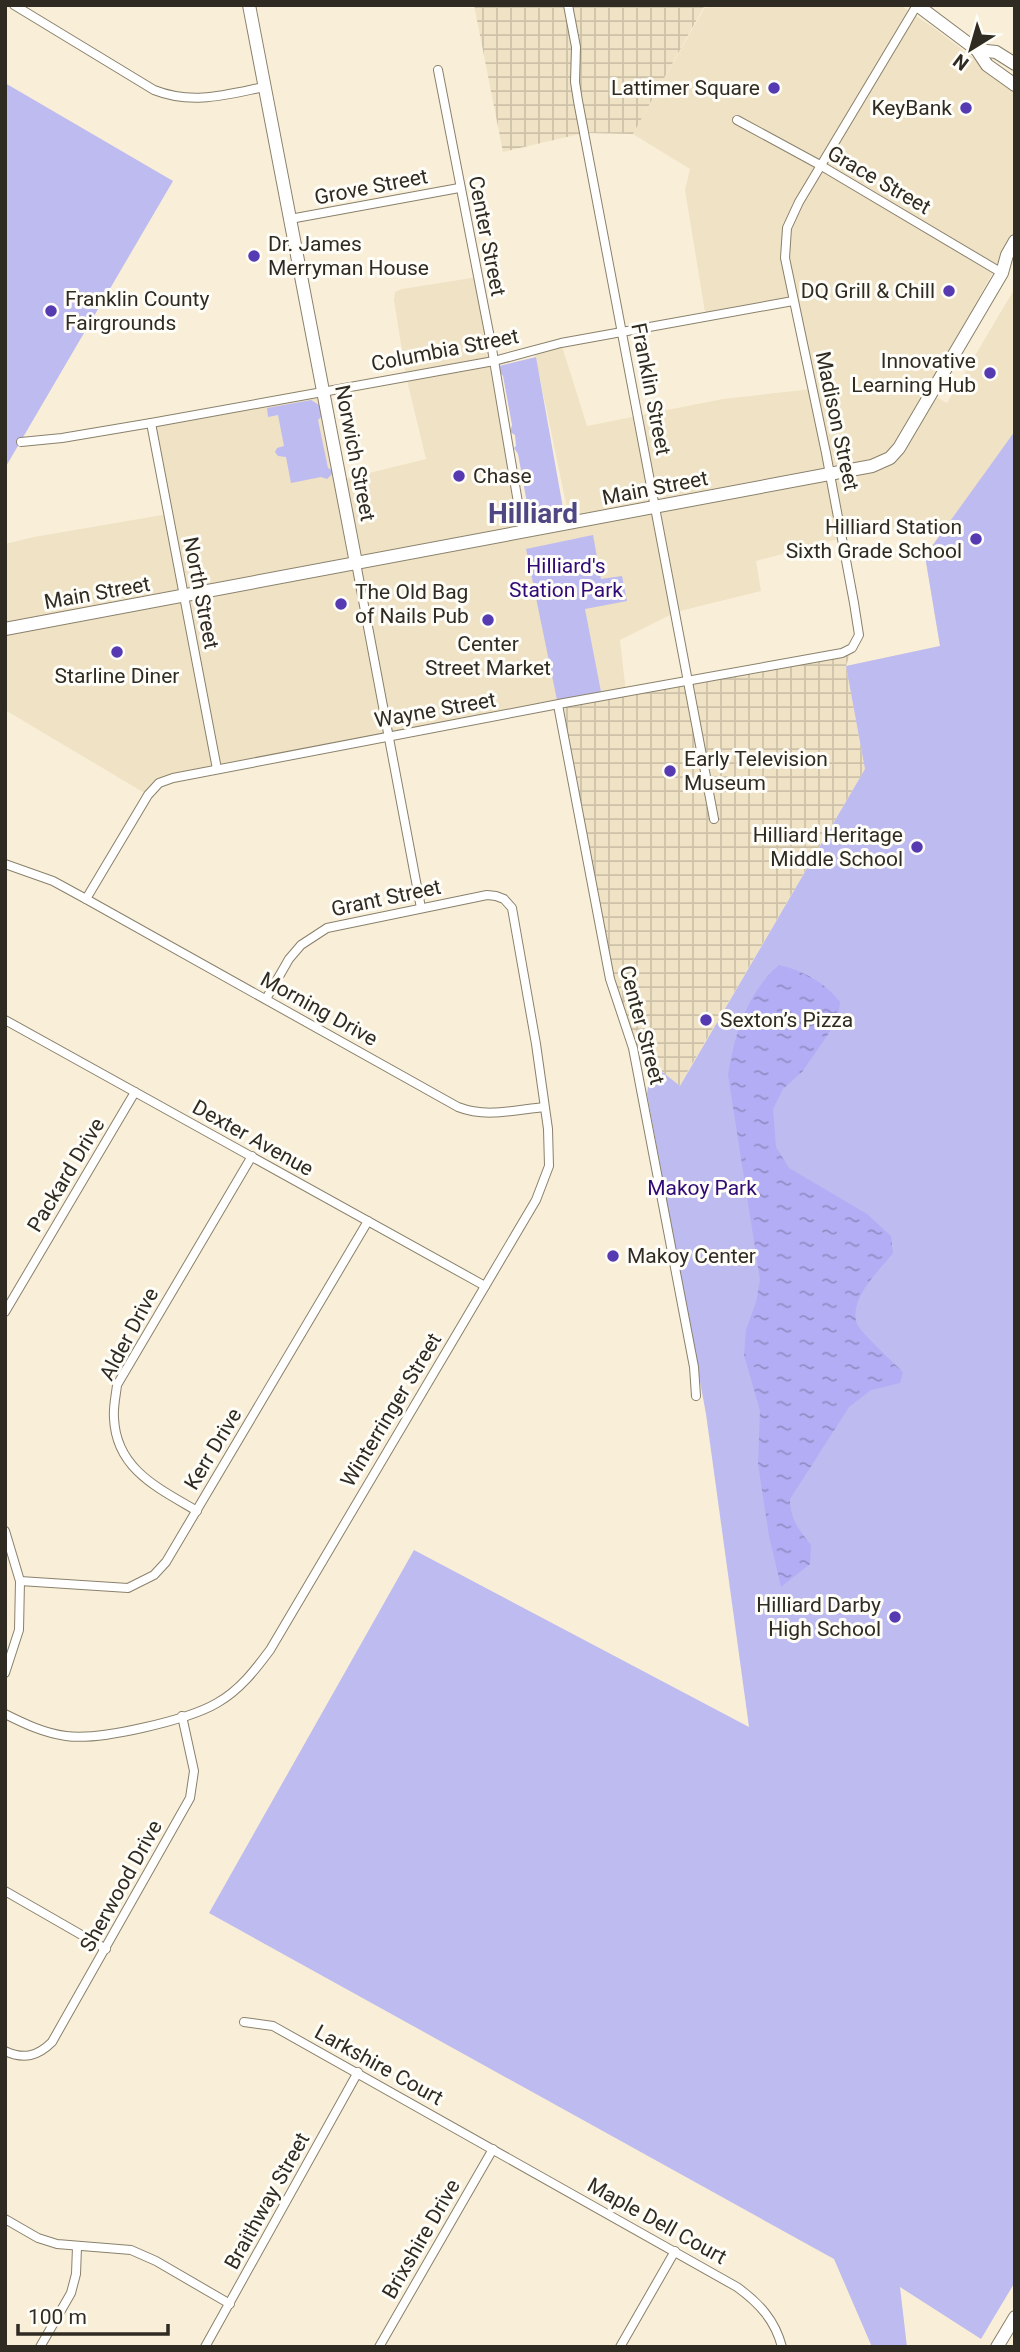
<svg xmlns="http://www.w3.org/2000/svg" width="1020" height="2352" viewBox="0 0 1020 2352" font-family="Roboto,sans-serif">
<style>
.built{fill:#efe2c5}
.industrial{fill:url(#industrial-grid)}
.park{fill:#bebbf0}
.water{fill:url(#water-ripples)}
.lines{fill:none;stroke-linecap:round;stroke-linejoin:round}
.minor-casing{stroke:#8a816c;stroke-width:10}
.secondary-casing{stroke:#8a816c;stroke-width:14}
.primary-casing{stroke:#8a816c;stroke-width:14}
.minor{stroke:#fff;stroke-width:8}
.secondary{stroke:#fff;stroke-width:12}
.primary{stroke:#fff;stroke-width:12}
.poi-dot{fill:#563ab2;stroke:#fffdf8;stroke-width:2.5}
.labels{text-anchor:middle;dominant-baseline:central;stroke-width:6;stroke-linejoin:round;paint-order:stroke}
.poi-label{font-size:21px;fill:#2f2b22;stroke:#fffdf8;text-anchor:end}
.street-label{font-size:21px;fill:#2f2b22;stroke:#fffdf8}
.park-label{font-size:21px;fill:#300a76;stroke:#fffdf8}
.district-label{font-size:28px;font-weight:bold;fill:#4f4684;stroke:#fffdf8}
</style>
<defs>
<pattern id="industrial-grid" width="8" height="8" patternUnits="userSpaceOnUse" patternTransform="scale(1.75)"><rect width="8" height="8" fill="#efe2c5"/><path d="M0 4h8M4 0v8" fill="none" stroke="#cdc2a9"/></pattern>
<pattern id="water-ripples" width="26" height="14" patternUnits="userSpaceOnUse" patternTransform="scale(1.75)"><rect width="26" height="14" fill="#b3adf5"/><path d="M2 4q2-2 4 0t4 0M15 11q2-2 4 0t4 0" fill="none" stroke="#928dc6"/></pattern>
</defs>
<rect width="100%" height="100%" fill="#f9efd8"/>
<polygon class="built" points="706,5 900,5 934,28 1015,90 1015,231 966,322 925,391 947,403 1015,288 1015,2282 679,1086 865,769 846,666 940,646 925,556 948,522 842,538 756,561 761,591 676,612 620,640 626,693 173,778 148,795 5,710 5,544 34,537 168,514 151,423 323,391 341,480 426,459 406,376 394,300 395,292 402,289 478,277 523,532 563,525 568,513 534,350 561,343 587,426 723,399 812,389 793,301 706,318 685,190 690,169 633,134"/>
<g class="industrial">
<polygon points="474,5 705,5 633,134 584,133 503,152"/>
<polygon points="852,648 846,666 865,769 679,1086 651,1063 630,1037 614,993 558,705"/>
</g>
<g class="park">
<polygon points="5,83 173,181 5,468"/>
<path d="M536 357 565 519 533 524C526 520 523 514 524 506L527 503 518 454 514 448 516 446 515 435 510 432 512 425 503 376 498 370 499 366Z"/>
<polygon points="311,400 319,405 322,416 318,420 328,468 332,470 333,473 327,479 321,477 291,483 286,457 278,456 275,452 277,448 284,446 278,415 268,417 267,408"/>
<polygon points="1015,431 1015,2282 981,2339 900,2287 907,2347 872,2347 834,2259 209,1913 414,1550 749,1727 706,1414 647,1094 651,1063 680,1086 865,769 846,666 940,646 925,556"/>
<polygon points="593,535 601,579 622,576 627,601 585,609 602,697 558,705 526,549"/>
</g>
<path class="water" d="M779 965C802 970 826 983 840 1002L838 1020 802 1072 783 1089 773 1109 776 1147 789 1168 867 1214 891 1236 893 1253C879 1271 848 1299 857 1324 861 1333 894 1363 903 1372L900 1383 871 1390 849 1407 790 1499C790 1519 799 1530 811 1545L810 1564 781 1587 769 1536 758 1464 760 1411 744 1355 746 1330 756 1302 760 1280 728 1075C734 1035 748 991 779 965Z"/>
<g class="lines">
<g class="minor-casing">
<g id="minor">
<path d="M14 5 154 90C192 105 225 95 264 87"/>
<polyline points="568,5 576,47 575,82 578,101 714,819"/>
<polyline points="438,70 491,343 523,532"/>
<polyline points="737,120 820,165 1002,273"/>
<polyline points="290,219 459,188"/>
<polyline points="151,423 217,769"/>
<polyline points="21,442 62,438 151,423 494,361 561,343 793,301"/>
<polyline points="356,563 421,908"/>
<polyline points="558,705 610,979 633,1048 694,1367 696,1396"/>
<path d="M5 864 53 881 86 899 458 1107C486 1118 515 1110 544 1107"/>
<polyline points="86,899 148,795 159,783 173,778 564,703 842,653 852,648 859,635 854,603 826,453 785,258 787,228 799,202 917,5"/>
<polyline points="5,1020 485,1286"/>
<polyline points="5,1312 135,1092"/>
<path d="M197 1511C158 1488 116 1469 114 1418 113 1407 116 1395 117 1385L252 1156"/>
<polyline points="5,1531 20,1581 19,1630 5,1673"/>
<polyline points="20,1581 128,1588 154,1575 166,1562 368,1221"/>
<path d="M5 1714C25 1724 44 1733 66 1736 99 1741 188 1720 217 1703 240 1690 255 1670 270 1650L536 1200 549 1166 548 1129 536 1044 512 908 504 899 496 896 487 895 327 928 301 945 289 959 266 999"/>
<polyline points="5,1891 106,1949"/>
<path d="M244 2022 273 2026 737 2287C759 2303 775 2320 782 2347"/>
<path d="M5 2051C24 2060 38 2056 52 2042L190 1798 194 1771 182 1716"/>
<polyline points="5,2219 38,2238 57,2244 131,2250 156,2261 230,2304"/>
<polyline points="40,2347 71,2293 76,2274 77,2247"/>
<polyline points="205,2347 358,2072"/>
<polyline points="379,2347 493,2149"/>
<polyline points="620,2347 675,2251"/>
</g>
</g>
<g class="secondary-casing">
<g id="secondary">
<polyline points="249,5 356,563"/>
<polyline points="997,2347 1015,2317"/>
</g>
</g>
<g class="primary-casing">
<g id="primary">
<polyline points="917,5 977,50 987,65 1015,85"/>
<polyline points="977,50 996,52 1015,64"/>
<polyline points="5,629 872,466 890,458 899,448 1002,273 1007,255 1015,241"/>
</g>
</g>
<use href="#minor" class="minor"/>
<use href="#secondary" class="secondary"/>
<use href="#primary" class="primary"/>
</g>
<g class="poi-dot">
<circle cx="774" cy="88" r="7"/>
<circle cx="966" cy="108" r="7"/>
<circle cx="254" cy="256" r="7"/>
<circle cx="949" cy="291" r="7"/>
<circle cx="51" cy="311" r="7"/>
<circle cx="990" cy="373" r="7"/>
<circle cx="459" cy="476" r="7"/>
<circle cx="976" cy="539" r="7"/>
<circle cx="341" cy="604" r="7"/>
<circle cx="488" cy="620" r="7"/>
<circle cx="117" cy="652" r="7"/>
<circle cx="670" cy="771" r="7"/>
<circle cx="917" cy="847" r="7"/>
<circle cx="706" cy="1020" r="7"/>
<circle cx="613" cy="1256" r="7"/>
<circle cx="895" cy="1617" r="7"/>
</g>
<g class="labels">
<g class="poi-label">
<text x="760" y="88">Lattimer Square</text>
<text x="952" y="108">KeyBank</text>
<text x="268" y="244" text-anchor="start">Dr. James<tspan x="268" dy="24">Merryman House</tspan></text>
<text x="935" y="291">DQ Grill &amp; Chill</text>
<text x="65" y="299" text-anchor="start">Franklin County<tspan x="65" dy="24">Fairgrounds</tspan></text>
<text x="976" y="361">Innovative<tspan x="976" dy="24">Learning Hub</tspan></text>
<text x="473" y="476" text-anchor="start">Chase</text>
<text x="962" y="527">Hilliard Station<tspan x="962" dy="24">Sixth Grade School</tspan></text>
<text x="355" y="592" text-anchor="start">The Old Bag<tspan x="355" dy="24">of Nails Pub</tspan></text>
<text x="488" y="644" text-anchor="middle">Center<tspan x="488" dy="24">Street Market</tspan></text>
<text x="117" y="676" text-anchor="middle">Starline Diner</text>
<text x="684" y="759" text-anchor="start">Early Television<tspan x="684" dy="24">Museum</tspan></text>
<text x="903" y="835">Hilliard Heritage<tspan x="903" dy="24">Middle School</tspan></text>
<text x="720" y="1020" text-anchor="start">Sexton’s Pizza</text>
<text x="627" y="1256" text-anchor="start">Makoy Center</text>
<text x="881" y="1605">Hilliard Darby<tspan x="881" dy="24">High School</tspan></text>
</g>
<g class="street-label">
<text transform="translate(879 180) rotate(30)">Grace Street</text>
<text transform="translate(371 187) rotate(-11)">Grove Street</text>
<text transform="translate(487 236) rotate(79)">Center Street</text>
<text transform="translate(445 350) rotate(-11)">Columbia Street</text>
<text transform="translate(651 389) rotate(79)">Franklin Street</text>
<text transform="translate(837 421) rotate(78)">Madison Street</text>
<text transform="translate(355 453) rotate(79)">Norwich Street</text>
<text transform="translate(655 488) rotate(-11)">Main Street</text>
<text transform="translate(97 593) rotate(-10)">Main Street</text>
<text transform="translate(201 593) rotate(79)">North Street</text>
<text transform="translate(435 710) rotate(-10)">Wayne Street</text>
<text transform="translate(386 898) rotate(-12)">Grant Street</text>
<text transform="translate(319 1009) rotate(29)">Morning Drive</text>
<text transform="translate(642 1025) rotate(75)">Center Street</text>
<text transform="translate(253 1138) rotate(29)">Dexter Avenue</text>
<text transform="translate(66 1175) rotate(-59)">Packard Drive</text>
<text transform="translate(129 1334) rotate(-62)">Alder Drive</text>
<text transform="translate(391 1410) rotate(-59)">Winterringer Street</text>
<text transform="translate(213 1449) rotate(-59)">Kerr Drive</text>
<text transform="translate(121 1886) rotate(-61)">Sherwood Drive</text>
<text transform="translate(379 2065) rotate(29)">Larkshire Court</text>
<text transform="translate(267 2201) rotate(-61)">Braithway Street</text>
<text transform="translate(657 2221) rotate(29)">Maple Dell Court</text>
<text transform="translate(421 2239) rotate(-60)">Brixshire Drive</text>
</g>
<g class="park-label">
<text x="566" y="566">Hilliard's<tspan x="566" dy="24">Station Park</tspan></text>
<text x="702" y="1188">Makoy Park</text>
</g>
<g class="district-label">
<text x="533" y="513">Hilliard</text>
</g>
</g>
<rect width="1020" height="2352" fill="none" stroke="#2f2b22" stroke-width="14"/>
<g transform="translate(971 49) rotate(217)" stroke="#fffdf8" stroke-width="5" paint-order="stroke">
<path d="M0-5L12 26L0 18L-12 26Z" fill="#2f2b22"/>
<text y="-10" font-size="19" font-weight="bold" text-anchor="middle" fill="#2f2b22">N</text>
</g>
<path d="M18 2324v10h150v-10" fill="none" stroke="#2f2b22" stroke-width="3.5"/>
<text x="28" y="2324" font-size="21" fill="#2f2b22" stroke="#fffdf8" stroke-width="5" paint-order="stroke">100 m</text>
</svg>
